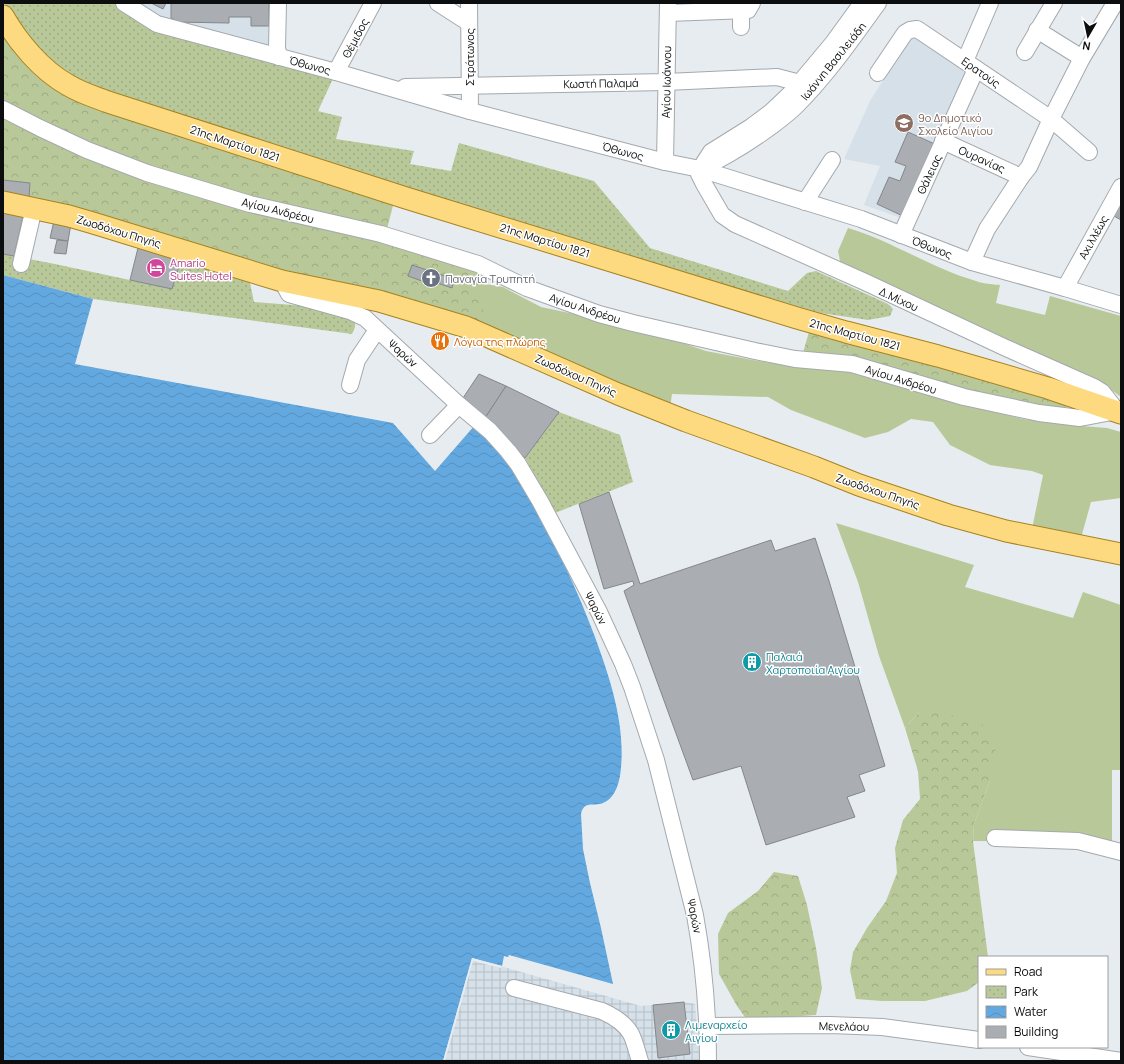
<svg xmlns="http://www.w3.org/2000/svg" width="1124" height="1064" viewBox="0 0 1124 1064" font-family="Manrope,sans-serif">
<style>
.built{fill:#d5e0e9}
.industrial{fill:url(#industrial-grid)}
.green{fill:#b9c898}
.forest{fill:url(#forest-crowns)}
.park{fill:url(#park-dots)}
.water{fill:url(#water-waves)}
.pier{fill:#e7ecf0}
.building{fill:#aaaeb2;stroke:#83878b}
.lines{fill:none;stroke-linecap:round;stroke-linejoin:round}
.minor-casing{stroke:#a4a9ad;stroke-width:18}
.major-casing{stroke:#a78220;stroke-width:23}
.minor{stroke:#fff;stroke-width:16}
.major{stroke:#fdda7f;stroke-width:21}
.labels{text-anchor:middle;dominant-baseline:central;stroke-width:3;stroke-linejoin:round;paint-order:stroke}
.street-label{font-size:11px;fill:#0b0d0e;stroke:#fff}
.education-label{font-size:11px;fill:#785e54;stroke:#fff;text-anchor:start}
.hotel-label{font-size:11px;fill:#b23c85;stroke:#fff;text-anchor:start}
.worship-label{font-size:11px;fill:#5b616d;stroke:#fff;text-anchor:start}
.food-label{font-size:11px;fill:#c56008;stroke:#fff;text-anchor:start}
.culture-label{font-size:11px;fill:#0d838f;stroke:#fff;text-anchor:start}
</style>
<defs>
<pattern id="industrial-grid" width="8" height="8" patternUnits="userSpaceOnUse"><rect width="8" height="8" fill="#d5e0e9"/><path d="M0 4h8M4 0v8" fill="none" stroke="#b6bfc7"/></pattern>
<pattern id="forest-crowns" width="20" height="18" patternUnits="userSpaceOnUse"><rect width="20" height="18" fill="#b9c898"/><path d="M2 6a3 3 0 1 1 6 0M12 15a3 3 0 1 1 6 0" fill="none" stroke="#9eab82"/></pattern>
<pattern id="park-dots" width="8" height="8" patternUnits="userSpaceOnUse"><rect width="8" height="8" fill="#b9c898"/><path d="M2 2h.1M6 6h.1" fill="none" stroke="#9eab82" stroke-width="1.8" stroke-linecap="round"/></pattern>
<pattern id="water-waves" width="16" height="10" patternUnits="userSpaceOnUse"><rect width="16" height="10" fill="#63a9e0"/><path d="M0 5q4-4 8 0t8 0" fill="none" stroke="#5590bf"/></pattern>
</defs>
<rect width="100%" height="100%" fill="#e7ecf0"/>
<g class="built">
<polygon points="133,3 269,3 269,46 159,20"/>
<polygon points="912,35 970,71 904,219 864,205 880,166 844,159 870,101"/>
</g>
<polygon class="industrial" points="472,958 641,1006 684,1002 695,1004 700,1061 443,1061"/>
<g class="green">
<path d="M848 228C892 241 931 268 976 281 983 284 992 284 1000 285L996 303 1045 315 1050 296 1121 316V397L1098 380 841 266 838 251Z"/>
<polygon points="474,282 503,287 541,307 579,315 671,339 706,351 753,360 797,367 842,370 923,394 1023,419 1070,425 1107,428 1121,432 1121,498 1091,502 1081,538 1032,529 1043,475 1032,471 990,465 950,445 933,422 911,419 888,432 865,438 791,410 768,397 672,394 670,408 476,325"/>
<polygon points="836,523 974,565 965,587 1073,618 1083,592 1121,605 1121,770 1112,770 1112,853 1054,842 973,841 974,824 990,781 919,712 905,728 879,656 858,582"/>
</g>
<g class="forest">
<polygon points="3,31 394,202 384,240 479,270 485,328 29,197 30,183 3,180"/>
<polygon points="809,332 999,383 1067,405 1065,409 1059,410 802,356"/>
<polygon points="919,712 946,714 982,724 996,747 990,781 974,824 973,841 988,957 979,957 979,982 967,991 925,1001 882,1001 856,999 850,970 853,952 867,928 886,901 897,873 895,848 903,820 920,799 918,771 905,728"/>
<polygon points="774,872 798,876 807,905 816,948 822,988 816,1015 747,1020 737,1006 719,974 718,934 728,913 758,891"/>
</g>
<g class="park">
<polygon points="4,3 124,3 157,24 336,72 318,111 342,117 336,139 414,151 410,164 451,171 459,143 594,181 650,248 788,291 807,273 816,271 888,304 893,309 890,316 868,320 821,313 633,259 102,91 66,72 51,62 18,25"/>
<polygon points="3,254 55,264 172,289 182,257 249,278 254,302 306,306 355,321 355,327 352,334 93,299 3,275"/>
<polygon points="559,412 620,435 633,482 555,513 525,458"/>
</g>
<path class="water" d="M3 275 93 299 75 364 393 423 435 471 475 425C483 433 493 441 501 451 509 461 517 478 524 490 552 536 576 586 595 637 611 681 627 729 620 776 618 786 614 799 603 803 593 807 584 800 581 814L583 849 590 883 601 928 613 984 509 955 508 957 504 956 502 966 472 958 443 1061H3Z"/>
<polygon class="pier" points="472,958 502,966 501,968 473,961 445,1061 443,1061"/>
<g class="building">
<polygon points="151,3 166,3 163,9"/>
<polygon points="171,3 269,3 269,26 251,26 251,17 229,17 229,23 174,22 174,19 171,19"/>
<polygon points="908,132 937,145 905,217 877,204 889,177 900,181 906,166 895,162"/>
<polygon points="3,180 30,183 29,197 3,194"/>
<polygon points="1121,203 1121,220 1114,216"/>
<polygon points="3,209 24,212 14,256 3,254"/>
<polygon points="54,221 71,224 68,241 50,238"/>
<polygon points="57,240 68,241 66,254 54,253"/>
<polygon points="139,244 182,257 172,289 130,280"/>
<polygon points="412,265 454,279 452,288 434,282 433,285 408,276"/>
<polygon points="479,374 506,386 485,418 463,398"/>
<polygon points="506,386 559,412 525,458 485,418"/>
<polygon points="609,492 640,584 771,540 775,551 815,538 829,581 885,766 859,775 865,791 847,797 855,817 766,845 741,766 693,780 624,591 634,585 633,581 604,589 579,504"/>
<polygon points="684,1002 690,1054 658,1058 653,1005"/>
</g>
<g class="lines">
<g class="minor-casing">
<g id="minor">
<polyline points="124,3 157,24 336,72 470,111 665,162 700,169 861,219 972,262 1065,288 1121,305"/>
<polyline points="278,3 277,48 279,57"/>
<polyline points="438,3 469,23"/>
<polyline points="469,3 470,111"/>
<polyline points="741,10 741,27"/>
<polyline points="668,13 748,10 752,3"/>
<polyline points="1037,30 1082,58"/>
<polyline points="1025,52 1054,3"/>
<polyline points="965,61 990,3"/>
<polyline points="336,72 373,3"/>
<polyline points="878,73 905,33 910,30 917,29 1051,119 1089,152"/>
<polyline points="405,87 666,82 777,77 800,83 813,88"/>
<polyline points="3,109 40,128 87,150 147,173 250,204 381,234 478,264 527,288 599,314 633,323 755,351 795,359 852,364 964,397 1039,413 1080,418 1117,411 1102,392 1094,387 1006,348 865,282 735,224 722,215 704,184 699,174 700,169 711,152 751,127 771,112 792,92 833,43 862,3"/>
<polyline points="943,141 1021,177"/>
<polyline points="665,162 668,3"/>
<path d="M700 169C726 157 750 142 773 125 781 119 789 113 796 106 827 75 853 38 878 3"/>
<polyline points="805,202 832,160"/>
<polyline points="901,235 976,69"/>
<polyline points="972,262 987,229 1021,177 1029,167 1051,119 1082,58 1115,3"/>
<polyline points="21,264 34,208"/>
<path d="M282 281 289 294 350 311 365 318 459 405 490 431 508 451 518 464 540 501 599 612 623 664 632 687 656 760 695 915C704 965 708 1010 708 1061"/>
<polyline points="1065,288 1121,187"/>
<polyline points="350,385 357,360 377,330"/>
<polyline points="430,435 459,405"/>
<polyline points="995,838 1078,841 1121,852"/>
<path d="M514 988 602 1011C613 1016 625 1023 631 1034 635 1042 637 1052 640 1061"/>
<polyline points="708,1026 830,1025 882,1027 979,1040"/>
<polyline points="1028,1047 1121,1061"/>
</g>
</g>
<g class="major-casing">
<g id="major">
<path d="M3 16C18 42 41 70 68 85 81 93 95 97 108 102L406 198 797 318 846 332 938 356 1048 388 1121 413"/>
<polyline points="3,202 69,216 93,223 282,281 379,301 466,327 618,394 686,421 814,467 859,485 948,515 1006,531 1121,554"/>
</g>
</g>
<use href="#minor" class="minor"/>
<use href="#major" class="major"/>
</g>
<defs>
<g id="school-disc" transform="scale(1)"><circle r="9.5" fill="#8d6e63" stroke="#fff"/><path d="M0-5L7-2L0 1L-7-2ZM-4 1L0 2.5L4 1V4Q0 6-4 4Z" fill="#fff"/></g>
<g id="hotel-disc" transform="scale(1)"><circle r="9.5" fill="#d1479c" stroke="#fff"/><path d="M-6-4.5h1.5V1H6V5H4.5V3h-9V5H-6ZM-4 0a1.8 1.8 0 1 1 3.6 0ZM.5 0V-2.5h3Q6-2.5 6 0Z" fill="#fff"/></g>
<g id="church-disc" transform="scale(1)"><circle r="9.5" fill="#6b7280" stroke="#fff"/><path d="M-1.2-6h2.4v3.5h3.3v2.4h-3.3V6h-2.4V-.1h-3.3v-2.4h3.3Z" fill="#fff"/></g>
<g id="restaurant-disc" transform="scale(1)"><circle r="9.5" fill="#e8710a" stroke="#fff"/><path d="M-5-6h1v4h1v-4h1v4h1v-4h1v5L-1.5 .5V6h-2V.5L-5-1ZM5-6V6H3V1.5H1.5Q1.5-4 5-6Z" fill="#fff"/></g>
<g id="building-disc" transform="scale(1)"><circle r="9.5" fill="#0f9aa8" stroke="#fff"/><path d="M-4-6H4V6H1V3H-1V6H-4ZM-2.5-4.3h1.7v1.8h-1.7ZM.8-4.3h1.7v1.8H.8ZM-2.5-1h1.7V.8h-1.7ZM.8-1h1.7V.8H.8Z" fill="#fff"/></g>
</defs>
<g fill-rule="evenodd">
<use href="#school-disc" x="904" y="123"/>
<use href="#hotel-disc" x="156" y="268"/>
<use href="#church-disc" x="431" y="278"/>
<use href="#restaurant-disc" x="440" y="341"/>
<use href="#building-disc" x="752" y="662"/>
<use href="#building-disc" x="671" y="1030"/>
</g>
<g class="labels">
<g class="street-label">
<text transform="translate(355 38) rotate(-62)">Θέμιδος</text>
<text transform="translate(469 57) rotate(-90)">Στράτωνος</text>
<text transform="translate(833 61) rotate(-51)">Ιωάννη Βασιλειάδη</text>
<text transform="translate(310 65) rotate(15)">Όθωνος</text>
<text transform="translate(981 72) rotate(35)">Ερατούς</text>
<text transform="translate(666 82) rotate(-89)">Αγίου Ιωάννου</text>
<text transform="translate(601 83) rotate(-1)">Κωστή Παλαμά</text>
<text transform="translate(235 143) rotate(18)">21ης Μαρτίου 1821</text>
<text transform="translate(623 151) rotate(15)">Όθωνος</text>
<text transform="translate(982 159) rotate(24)">Ουρανίας</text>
<text transform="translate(929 174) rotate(-65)">Θάλειας</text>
<text transform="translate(278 210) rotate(14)">Αγίου Ανδρέου</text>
<text transform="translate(119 231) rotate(17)">Ζωοδόχου Πηγής</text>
<text transform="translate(1093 237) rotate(-61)">Αχιλλέως</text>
<text transform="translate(545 240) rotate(17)">21ης Μαρτίου 1821</text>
<text transform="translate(932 247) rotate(21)">Όθωνος</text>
<text transform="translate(899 299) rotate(25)">Δ.Μίχου</text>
<text transform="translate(585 308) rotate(18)">Αγίου Ανδρέου</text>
<text transform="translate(855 334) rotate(15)">21ης Μαρτίου 1821</text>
<text transform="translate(403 353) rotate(42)">Ψαρών</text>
<text transform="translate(576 375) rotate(24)">Ζωοδόχου Πηγής</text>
<text transform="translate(901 379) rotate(17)">Αγίου Ανδρέου</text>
<text transform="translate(878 491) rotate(19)">Ζωοδόχου Πηγής</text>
<text transform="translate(596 608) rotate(63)">Ψαρών</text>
<text transform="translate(695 916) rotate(78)">Ψαρών</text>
<text transform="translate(844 1026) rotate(1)">Μενελάου</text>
</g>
<g class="education-label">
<text x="918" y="117">9ο Δημοτικό<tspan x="918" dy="13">Σχολείο Αιγίου</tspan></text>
</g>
<g class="hotel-label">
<text x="170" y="262">Amario<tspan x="170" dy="13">Suites Hotel</tspan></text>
</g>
<g class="worship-label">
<text x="445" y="278">Παναγία Τρυπητή</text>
</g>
<g class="food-label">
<text x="454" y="341">Λόγια της πλώρης</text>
</g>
<g class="culture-label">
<text x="766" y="656">Παλαιά<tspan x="766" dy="13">Χαρτοποιία Αιγίου</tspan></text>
<text x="685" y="1024">Λιμεναρχείο<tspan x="685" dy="13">Αιγίου</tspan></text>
</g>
</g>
<rect width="1124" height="1064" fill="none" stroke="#0b0d0e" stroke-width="8"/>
<rect x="978" y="956" width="130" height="92" fill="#ffffff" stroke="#9d9e9f"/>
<rect x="986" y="969" width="20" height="6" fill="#fdda7f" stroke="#9d9e9f"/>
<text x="1014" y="976" font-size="12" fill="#0b0d0e">Road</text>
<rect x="986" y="986" width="20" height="12" fill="url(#park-dots)" stroke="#9d9e9f"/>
<text x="1014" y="996" font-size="12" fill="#0b0d0e">Park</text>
<rect x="986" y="1006" width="20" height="12" fill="url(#water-waves)" stroke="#9d9e9f"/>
<text x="1014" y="1016" font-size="12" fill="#0b0d0e">Water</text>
<rect x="986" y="1026" width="20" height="12" fill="#aaaeb2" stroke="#9d9e9f"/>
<text x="1014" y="1036" font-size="12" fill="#0b0d0e">Building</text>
<g transform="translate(1088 36) rotate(189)" stroke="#ffffff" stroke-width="3" paint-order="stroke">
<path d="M0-3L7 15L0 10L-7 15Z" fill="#0b0d0e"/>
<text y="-6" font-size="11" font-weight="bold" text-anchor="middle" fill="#0b0d0e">N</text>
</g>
</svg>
